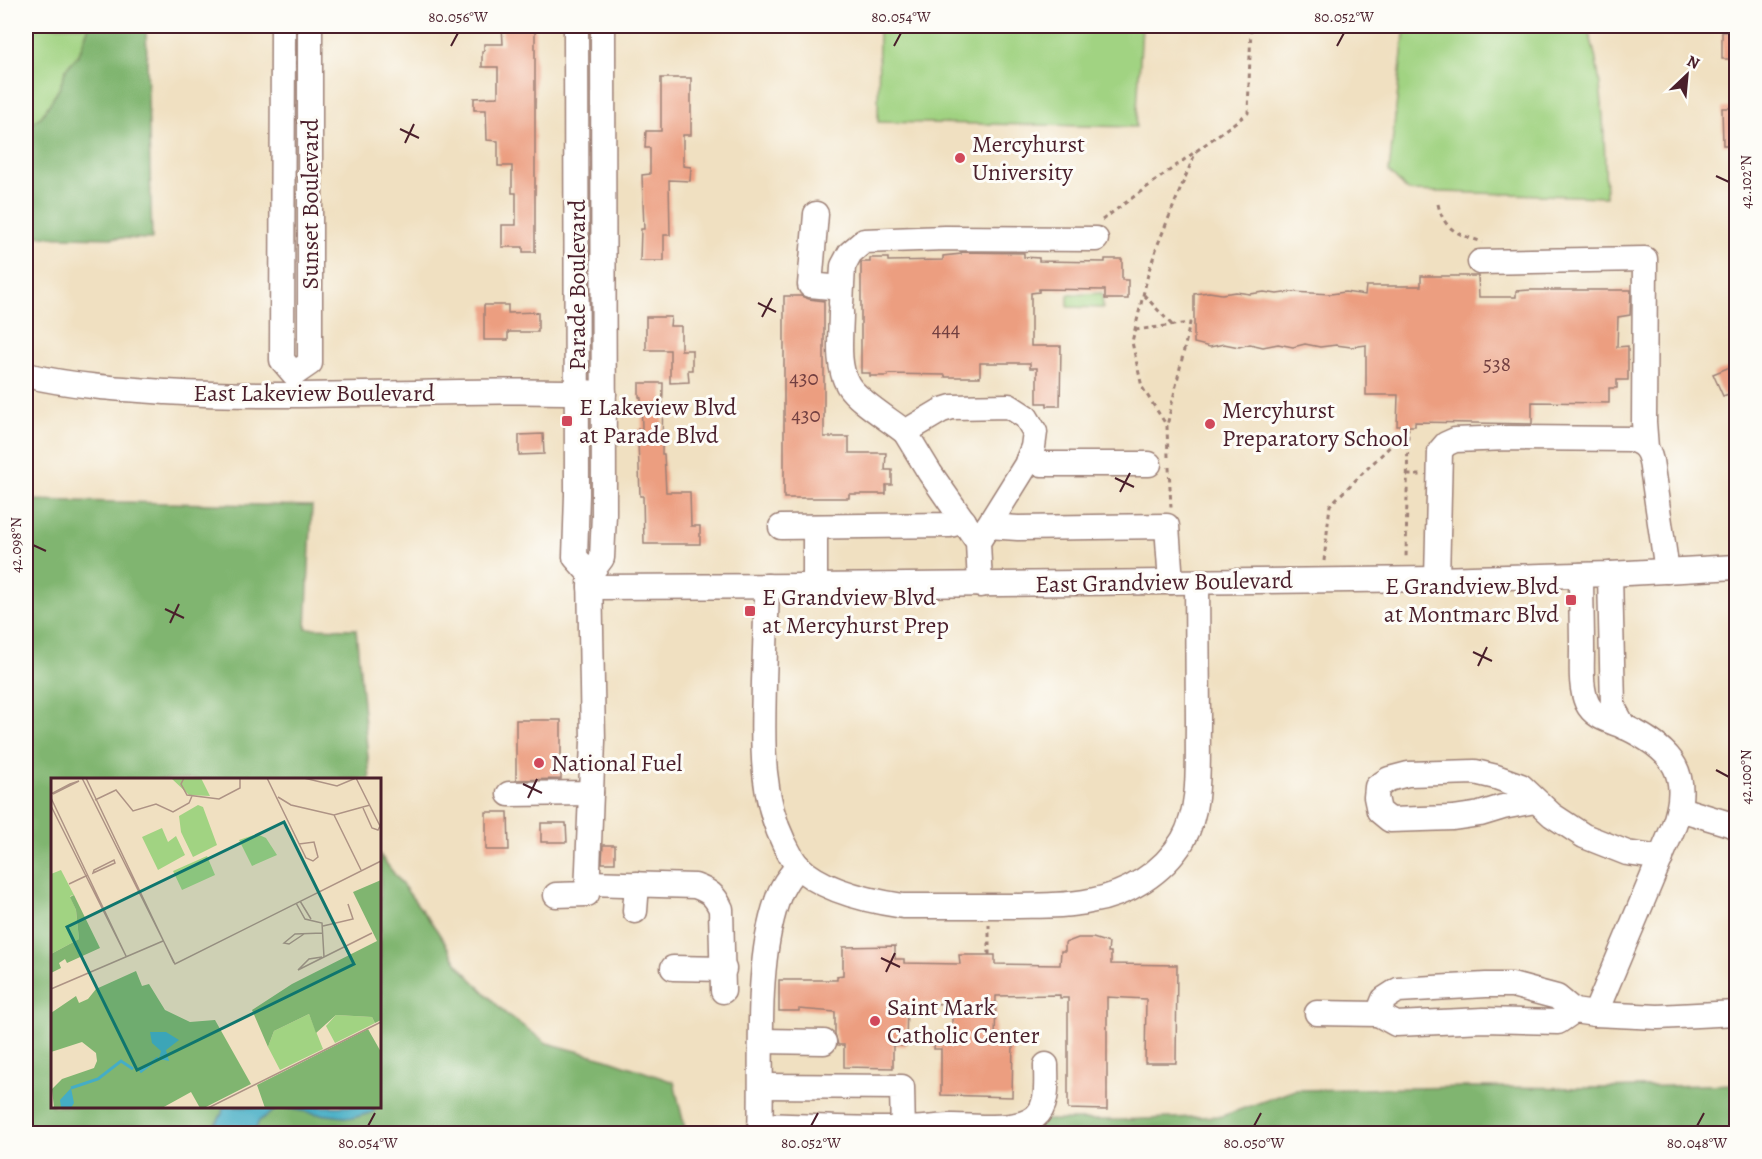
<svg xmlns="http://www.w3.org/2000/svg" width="1762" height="1159" viewBox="0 0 1762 1159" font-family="Alegreya,serif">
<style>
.green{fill:#a1d382;stroke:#767956;stroke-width:1.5}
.forest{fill:#80b570;stroke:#656a4e;stroke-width:1.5}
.water{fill:#45adc5;stroke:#486678;stroke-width:1.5}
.building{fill:#ec9e80}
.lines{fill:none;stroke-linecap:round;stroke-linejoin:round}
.minor-casing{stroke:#9d8076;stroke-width:27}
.path{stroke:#9d8076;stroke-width:3;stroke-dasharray:4.5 4.5;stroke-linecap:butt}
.minor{stroke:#fff;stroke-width:24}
.ticks{fill:none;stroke:#4a1f2b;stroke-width:2}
.poi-dot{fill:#d1495b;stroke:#fdfcf7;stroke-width:2}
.labels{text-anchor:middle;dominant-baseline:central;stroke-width:6;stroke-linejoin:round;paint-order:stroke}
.number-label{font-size:21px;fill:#723f40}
.poi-label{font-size:24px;fill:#4a1f2b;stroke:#fdfcf7;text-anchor:start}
.street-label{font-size:24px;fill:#4a1f2b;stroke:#fdfcf7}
.inset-river{fill:none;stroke:#45adc5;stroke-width:3}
.inset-road{fill:none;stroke:#ae9385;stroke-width:1.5}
.view{fill:#0f766e;fill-opacity:0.15;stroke:#0f766e;stroke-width:3}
.inset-edge{fill:none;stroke:#4a1f2b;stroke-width:3}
.neatline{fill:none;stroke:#4a1f2b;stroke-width:2}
.ticks-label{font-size:15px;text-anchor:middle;fill:#4a1f2b}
</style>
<rect width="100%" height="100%" fill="#fdfcf7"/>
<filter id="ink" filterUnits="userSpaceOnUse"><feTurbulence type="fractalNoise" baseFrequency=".0167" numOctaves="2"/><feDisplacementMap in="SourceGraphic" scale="12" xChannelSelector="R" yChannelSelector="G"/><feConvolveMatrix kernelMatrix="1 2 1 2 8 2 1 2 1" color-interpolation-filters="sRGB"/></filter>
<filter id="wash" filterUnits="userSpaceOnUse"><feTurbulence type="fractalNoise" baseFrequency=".008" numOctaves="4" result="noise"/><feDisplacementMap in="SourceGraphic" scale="24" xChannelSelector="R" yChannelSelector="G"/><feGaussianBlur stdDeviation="1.35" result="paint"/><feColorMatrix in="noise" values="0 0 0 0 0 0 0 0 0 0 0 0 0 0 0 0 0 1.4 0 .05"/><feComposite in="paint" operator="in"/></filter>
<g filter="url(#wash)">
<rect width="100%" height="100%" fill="#f0e0c1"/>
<g class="green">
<polygon points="26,26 89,26 79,54 66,69 61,87 42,116 26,127"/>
<polygon points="879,26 1142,26 1136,127 878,122"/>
<path d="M1405 26H1587C1605 79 1604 141 1606 197L1408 191 1389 172Z"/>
<polygon points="1102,293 1103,308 1068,307 1068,295"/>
</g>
<g class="forest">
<polygon points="89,26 146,26 152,239 26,236 26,127 42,116 60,87 66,69 79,54"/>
<polygon points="26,500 312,506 306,628 356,629 370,779 52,780 52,1106 380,1106 380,855 436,929 461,968 505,1013 547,1043 607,1059 674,1082 686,1133 26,1134"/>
<polygon points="1736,1084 1736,1133 947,1134 1046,1120 1119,1120 1222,1116 1295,1090 1469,1087 1603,1088"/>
</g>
<polygon class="water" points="223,1107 374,1106 374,1112 353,1118 318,1114 280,1107 259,1121 254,1133 209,1133 222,1114"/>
<g id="blocks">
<g class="building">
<polygon points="502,26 535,26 535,252 523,252 523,247 502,247 502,225 516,225 516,193 512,193 512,166 498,166 498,141 487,140 486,110 474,110 474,98 498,97 498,67 482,67 482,51 484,51 484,44 503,44"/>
<rect x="1722" y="32" width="15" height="27"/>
<polygon points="661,78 691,78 691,135 683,135 683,166 691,167 690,181 669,180 670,235 664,235 664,261 640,261 641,229 644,229 642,175 650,174 650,148 645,148 646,131 661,131"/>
<polygon points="1722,108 1737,108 1737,145 1723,145"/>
<polygon points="961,252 1024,253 1024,257 1039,258 1039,261 1105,262 1105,259 1122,259 1122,280 1128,280 1128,299 1105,299 1105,290 1039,289 1039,292 1031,293 1031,346 1061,346 1060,406 1047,406 1047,403 1037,403 1037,368 1030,368 1030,363 980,363 980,377 945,377 945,375 888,374 888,376 870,376 870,373 861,373 861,262 870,262 870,258 888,258 888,261 943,260 943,256 961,254"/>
<polygon points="1421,276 1478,276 1479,297 1516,297 1516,291 1530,290 1631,290 1630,315 1618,317 1617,347 1628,346 1628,380 1617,380 1617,388 1609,388 1609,403 1532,402 1532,424 1415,422 1415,426 1397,426 1398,395 1366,395 1366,345 1351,347 1336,345 1320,347 1305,344 1293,347 1278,344 1263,347 1250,344 1239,347 1224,344 1210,347 1194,343 1194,294 1209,292 1222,294 1236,292 1250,294 1264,292 1277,294 1291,292 1331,294 1345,292 1365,295 1366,286 1421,286"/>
<polygon points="784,296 801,296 809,299 824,301 824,437 849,437 849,453 886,453 885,470 892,470 892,485 886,485 886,494 849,494 849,498 784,498"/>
<polygon points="484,305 508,305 508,313 538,312 538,332 508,332 508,340 484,340"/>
<polygon points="646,317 671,317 670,326 681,326 681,350 692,350 692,370 688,370 689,382 670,383 670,350 646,350"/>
<polygon points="1737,364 1737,391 1723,396 1713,374"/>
<polygon points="639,383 663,383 662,454 664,454 666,492 690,492 691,526 700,526 700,544 644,544 643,496 640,496 638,440 638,429 642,429 641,398 639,397"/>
<polygon points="543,434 544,454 519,455 519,435"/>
<polygon points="516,720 561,720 561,779 516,780"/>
<polygon points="486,812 508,812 509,850 486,850"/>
<polygon points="541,823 566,823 567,842 541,842"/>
<polygon points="603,845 615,845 615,863 602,863"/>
<polygon points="1078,938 1093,938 1109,943 1108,952 1111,952 1111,964 1177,965 1176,1063 1145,1063 1146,999 1107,997 1107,1110 1068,1109 1068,998 1060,998 1060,995 996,996 995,1041 1013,1042 1012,1097 941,1095 941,1049 934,1049 935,1033 952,1033 952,1004 907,1003 906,1046 893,1045 893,1068 844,1067 844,1045 838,1045 835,1034 835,1012 799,1009 799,1011 779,1011 779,980 837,980 837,976 843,975 843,947 895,946 895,959 904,959 904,963 960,964 959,955 995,955 995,964 1060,965 1061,951 1065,951 1065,943"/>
</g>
</g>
</g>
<g filter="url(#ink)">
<use href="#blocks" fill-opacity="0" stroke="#9d8076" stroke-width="1.5"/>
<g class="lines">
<g class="minor-casing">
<g id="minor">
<polyline points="283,26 282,360 294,374 310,363 310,26"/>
<polyline points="576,26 577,495 575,557 590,574"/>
<polyline points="816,214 810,285 841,288"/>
<polyline points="1480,262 1645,259 1644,422 1646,448"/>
<polyline points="841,304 843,266 850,253 864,241 945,238 1096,239"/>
<path d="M841 312C841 334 836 365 848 385 857 400 890 420 905 432"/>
<path d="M26 375C71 386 119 389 166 392 312 401 458 387 604 393"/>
<polyline points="1028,460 1042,464 1149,464"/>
<polyline points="988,526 1018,528 1167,526 1171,582"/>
<polyline points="781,527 950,525 964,521"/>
<polyline points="978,542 930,473 905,432 942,410 952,407 1009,406 1026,417 1035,432 1033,447 1026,465 978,542 980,585"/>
<polyline points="1610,574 1613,707 1624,727"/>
<path d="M1581 575C1581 600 1582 624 1582 649 1582 666 1580 687 1587 703 1594 718 1611 721 1625 727 1673 750 1693 774 1673 828L1595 1014"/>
<path d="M1437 579 1440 451 1446 444 1455 440 1508 438 1630 439C1643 443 1648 448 1651 461L1667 571"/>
<path d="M767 586C766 618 765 650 764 682 763 737 759 792 784 843 788 850 792 860 798 866 822 891 870 901 903 906 938 906 973 906 1008 906 1036 905 1063 907 1090 901 1127 895 1163 873 1183 840 1202 807 1197 761 1198 723 1198 676 1197 629 1197 582"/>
<polyline points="815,586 815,527"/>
<polyline points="590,587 815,586 1437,579 1610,574 1736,567"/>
<polyline points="509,794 591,793 593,741 590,574 602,558 604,514 603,26"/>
<polyline points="1535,801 1503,807 1480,814 1453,818 1390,820 1379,811 1376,797 1377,787 1389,779 1408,774 1475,772 1496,777 1521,786 1552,815 1584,836 1627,853 1661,858"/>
<polyline points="1680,809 1736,826"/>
<path d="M588 883 695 886C709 891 715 895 721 909L723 991"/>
<polyline points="556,895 587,894 591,793"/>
<polyline points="635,911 637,884"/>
<polyline points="673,968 724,969"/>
<polyline points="1574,1011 1558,1022 1484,1020 1396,1024 1378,1014 1384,999 1398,990 1486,985 1512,985 1557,997 1574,1011 1595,1014 1658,1017 1736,1013"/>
<polyline points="1317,1013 1378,1014"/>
<polyline points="762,1041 824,1042"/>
<polyline points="762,1086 902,1087 903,1134"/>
<path d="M761 1125C808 1126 856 1130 903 1129 919 1129 934 1127 949 1126 973 1125 1015 1133 1035 1117 1049 1106 1046 1082 1046 1065"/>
<path d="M760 1134C763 1062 754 968 777 901 781 887 789 877 798 866"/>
</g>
</g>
<g class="path">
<path d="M1438 204C1444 231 1458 234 1483 242"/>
<polyline points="1102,220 1248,113 1251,26"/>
<polyline points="1144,295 1172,325"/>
<polyline points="1135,330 1190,323 1167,426"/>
<polyline points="1168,457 1167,426 1142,387 1132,342 1149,270 1158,244 1196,151"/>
<polyline points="1169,467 1171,508"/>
<polyline points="1407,475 1421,475"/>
<polyline points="1324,561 1330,505 1408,429 1406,560"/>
<polyline points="989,955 989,925"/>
</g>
<use href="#minor" class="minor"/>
</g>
</g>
<path class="ticks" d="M451 46 458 33M894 46 901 33M1337 46 1344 33M400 129 419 138M405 143 414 124M1716 176 1729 182M758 303 776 312M762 317 772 298M1115 478 1134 487M1120 492 1130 473M33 545 46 551M165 609 184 618M170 623 179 604M1473 652 1492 661M1478 666 1487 647M1716 770 1729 777M523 784 542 793M528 798 537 779M881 958 900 967M886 972 895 953M368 1126 375 1113M811 1126 818 1113M1254 1126 1261 1113M1697 1126 1704 1113"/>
<g class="poi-dot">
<circle cx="960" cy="158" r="6"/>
<rect x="561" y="415" width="12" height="12" rx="3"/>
<circle cx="1210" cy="424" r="6"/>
<rect x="1565" y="594" width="12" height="12" rx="3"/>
<rect x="744" y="605" width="12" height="12" rx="3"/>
<circle cx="539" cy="763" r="6"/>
<circle cx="875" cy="1021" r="6"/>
</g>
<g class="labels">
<g class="number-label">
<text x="946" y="329">444</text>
<text x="1497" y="364">538</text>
<text x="804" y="378">430</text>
<text x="806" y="415">430</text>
</g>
<g class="poi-label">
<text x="972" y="144">Mercyhurst<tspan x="972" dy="28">University</tspan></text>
<text x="579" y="407">E Lakeview Blvd<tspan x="579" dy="28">at Parade Blvd</tspan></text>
<text x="1222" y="410">Mercyhurst<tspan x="1222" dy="28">Preparatory School</tspan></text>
<text x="1559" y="586" text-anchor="end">E Grandview Blvd<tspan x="1559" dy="28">at Montmarc Blvd</tspan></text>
<text x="762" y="597">E Grandview Blvd<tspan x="762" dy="28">at Mercyhurst Prep</tspan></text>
<text x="551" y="763">National Fuel</text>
<text x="887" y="1007">Saint Mark<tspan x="887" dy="28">Catholic Center</tspan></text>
</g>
<g class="street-label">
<text transform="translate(310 204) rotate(-90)">Sunset Boulevard</text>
<text transform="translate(577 285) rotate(-90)">Parade Boulevard</text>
<text x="314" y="393">East Lakeview Boulevard</text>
<text transform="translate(1164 582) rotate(-1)">East Grandview Boulevard</text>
</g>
</g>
<g transform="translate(51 778)">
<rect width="330" height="330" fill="#f0e0c1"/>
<path d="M120 0H150L159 18 138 17ZM147 27 152 29 166 67 142 79 130 54 128 38ZM111 50 117 64 125 58 134 77 107 92 91 59ZM206 56 215 60 226 77 201 88 188 62ZM156 78 164 97 131 112 122 93ZM10 92 23 117 19 118 25 132 28 161 0 176V96ZM258 236 272 271 229 292 217 269 223 253ZM285 237 321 239 324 245 284 265 275 248Z" fill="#a1d382"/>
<path d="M330 102V242L324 245 321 239 285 237 265 255 258 236 223 253 217 269 201 232 241 206 326 163 302 114ZM23 117 49 170 16 185 14 181 8 185 10 190 0 195V176L28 161 25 132 19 119ZM85 193 91 208 98 206 114 232 139 244 164 242 200 306 153 330H149L140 314 111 330H3L1 311 11 301 43 290 46 283 45 275 31 264 0 274V235L25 218 28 225 37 221 45 211ZM317 251 330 274V330H214L206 307Z" fill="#80b570"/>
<path d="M99 254H115L128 262 115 272 118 283 108 281 110 273 101 265ZM20 310 23 325 20 330 10 329 9 322Z" fill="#45adc5"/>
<path class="inset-river" d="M89 294 107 280M20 310 47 301 70 283 82 291"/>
<path class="inset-road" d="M31 0 124 186 330 83M35 0 123 185M133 0 130 6 136 17 168 21 189 10V0M216 0 255 80 262 83 267 79 263 64 248 66M253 0 286 8 305 0M305 0 329 48 327 52 321 50 312 30M0 16 19 6 28 3 2 16M227 19 240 27 283 37 319 27M0 20 75 178 0 28M44 22 65 12 82 33 105 26 122 34 138 25 141 18M283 37 310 92M63 82 64 85 42 95 43 92ZM18 106 37 97M249 123 260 141M245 125 254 141 271 145 273 179M272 148 302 141 297 126M253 156 238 166 233 165 244 156 272 155M271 179 258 181 247 192 321 155M0 211 112 163M157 330 330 244"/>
<path class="view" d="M233 44 303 186 86 292 16 149Z"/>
<rect width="330" height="330" class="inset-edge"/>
</g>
<rect width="1762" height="1159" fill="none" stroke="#fdfcf7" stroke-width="66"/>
<g transform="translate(1687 75) rotate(26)" stroke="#fdfcf7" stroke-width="4.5" paint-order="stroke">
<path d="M0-4.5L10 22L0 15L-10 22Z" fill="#4a1f2b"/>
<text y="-9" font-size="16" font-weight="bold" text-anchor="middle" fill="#4a1f2b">N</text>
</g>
<rect x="33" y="33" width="1696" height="1093" class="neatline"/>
<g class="ticks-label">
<text x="458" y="22">80.056°W</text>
<text x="901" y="22">80.054°W</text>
<text x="1344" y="22">80.052°W</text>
<text transform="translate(1746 182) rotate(-90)" y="5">42.102°N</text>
<text transform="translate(16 545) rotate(-90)" y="5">42.098°N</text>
<text transform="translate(1746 777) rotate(-90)" y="5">42.100°N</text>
<text x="368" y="1148">80.054°W</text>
<text x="811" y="1148">80.052°W</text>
<text x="1254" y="1148">80.050°W</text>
<text x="1697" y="1148">80.048°W</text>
</g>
</svg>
